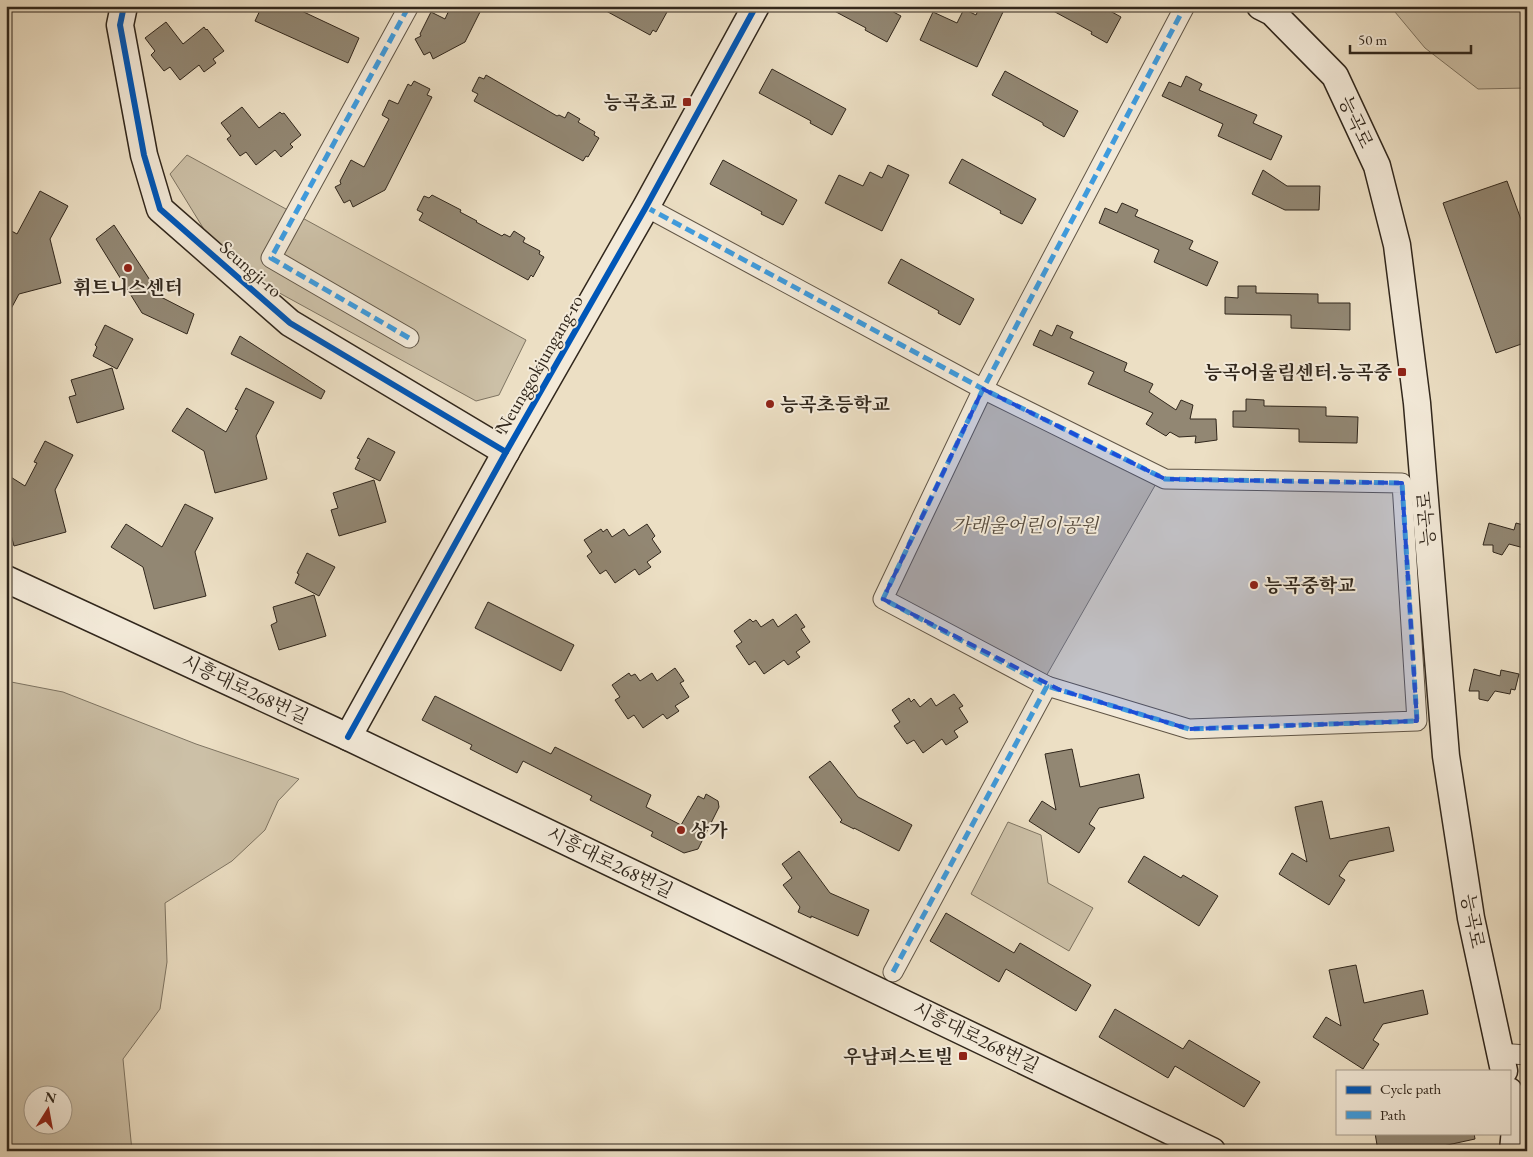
<svg xmlns="http://www.w3.org/2000/svg" width="1533" height="1157" viewBox="0 0 1533 1157" font-family="'EB Garamond','Noto Serif KR',serif">
<style>
.green{fill:#ccc0a7;stroke:#7e7462;fill-rule:evenodd}
.building{fill:#928773;stroke:#31271c}
.lines{fill:none;stroke-linecap:round;stroke-linejoin:round}
.street-casing{stroke:#605546;stroke-width:21}
.secondary-casing{stroke:#31271c;stroke-width:29}
.street{stroke:#f3ead9;stroke-width:19}
.secondary{stroke:#f3ead9;stroke-width:26}
.quiet{stroke:#3e9cdf;stroke-width:5;stroke-dasharray:10 5;stroke-linecap:butt}
.cycleway-casing{stroke:#f3ead9;stroke-width:9}
.cycleway{stroke:#0057b8;stroke-width:6}
.marked{fill:#1d4ed8;fill-opacity:0.2;stroke:#1d4ed8;stroke-width:4;stroke-dasharray:10 6;stroke-linejoin:round}
.poi-dot{fill:#8f2418;stroke:#f3ead9;stroke-width:2}
.labels{text-anchor:middle;dominant-baseline:central;stroke-width:4;stroke-linejoin:round;paint-order:stroke}
.poi-label{font-size:19px;font-weight:bold;fill:#31271c;stroke:#f3ead9;text-anchor:end}
.street-label{font-size:19px;fill:#31271c;stroke:#f3ead9}
.park-label{font-size:19px;font-style:italic;fill:#584d3f;stroke:#f3ead9}
</style>
<rect width="100%" height="100%" fill="#ecdfc4"/>
<filter id="stains"><feTurbulence type="fractalNoise" baseFrequency=".004" numOctaves="4"/><feColorMatrix values="0 0 0 0 .2 0 0 0 0 .09 0 0 0 0 .02 0 0 0 .5 -.17"/></filter>
<radialGradient id="worn" r=".72"><stop offset=".6" stop-color="#630" stop-opacity="0"/><stop offset="1" stop-color="#630" stop-opacity=".3"/></radialGradient>
<g class="green">
<polygon points="1390,6 1527,6 1527,88 1478,89 1425,48"/>
<polygon points="187,155 526,340 499,395 476,401 274,290 205,231 170,174"/>
<polygon points="985,397 1157,482 1045,678 886,595"/>
<path d="M6 681 63 692 196 744 299 779 278 801 265 830 232 861 165 903 167 962 160 1009 123 1059 132 1151H6ZM62 1094V1124H32V1094Z"/>
<polygon points="1008,822 1041,835 1048,883 1093,908 1069,951 971,894"/>
</g>
<g class="building">
<polygon points="262,6 291,6 359,38 348,63 255,21"/>
<polygon points="451,6 483,6 465,42 433,59 430,52 424,55 415,39 421,36 420,34 431,12 445,19"/>
<polygon points="597,6 656,6 667,12 656,32 653,30 650,35"/>
<polygon points="825,6 882,6 901,16 887,42 865,30 866,28"/>
<polygon points="980,6 991,6 1003,12 977,67 920,40 933,12 957,23 964,9 976,15"/>
<polygon points="1044,6 1101,6 1121,17 1107,43 1091,34 1092,32"/>
<polygon points="166,22 183,44 204,27 206,30 207,29 224,51 213,59 216,63 204,72 199,65 180,80 170,67 164,71 151,55 155,51 145,38"/>
<polygon points="772,69 846,109 832,135 810,123 811,121 759,93"/>
<polygon points="1005,71 1078,111 1064,137 1043,125 1043,123 992,95"/>
<polygon points="486,75 557,116 559,115 565,118 568,112 580,119 578,122 595,132 594,135 599,138 588,157 586,156 583,161 474,101 478,94 472,91 479,77 484,79"/>
<polygon points="1186,76 1202,84 1199,90 1257,115 1253,123 1282,136 1271,160 1218,136 1223,124 1162,96 1169,82 1181,87"/>
<polygon points="414,81 430,89 427,95 432,97 385,190 353,207 350,200 344,203 335,187 341,184 340,181 351,160 364,167 389,119 382,115 389,100 398,104 408,84 411,86"/>
<polygon points="242,107 259,128 280,112 282,114 284,113 301,135 290,144 293,147 281,157 275,150 256,165 246,152 240,156 227,139 231,136 221,123"/>
<polygon points="962,159 1036,199 1022,224 1000,213 1001,211 949,183"/>
<polygon points="723,160 797,200 783,225 761,214 762,212 710,184"/>
<polygon points="888,165 909,175 882,231 825,203 839,175 863,186 870,172 882,178"/>
<polygon points="1263,170 1287,186 1320,186 1319,210 1285,210 1252,194"/>
<polygon points="1507,181 1527,236 1527,342 1496,353 1443,203"/>
<polygon points="40,191 68,206 50,239 61,283 19,294 6,318 6,228 17,234"/>
<polygon points="432,195 461,210 460,212 477,221 476,222 502,236 504,234 510,237 514,231 525,238 523,242 540,251 539,254 544,257 533,277 531,275 528,280 419,220 423,213 417,210 424,196 429,198"/>
<polygon points="1122,203 1138,210 1135,216 1193,241 1189,249 1218,262 1207,286 1154,262 1159,250 1099,223 1105,208 1117,213"/>
<polygon points="114,225 161,297 194,314 187,334 142,313 96,239"/>
<polygon points="901,259 974,299 960,325 938,313 939,311 888,283"/>
<polygon points="1238,286 1256,286 1256,293 1318,294 1318,303 1350,303 1350,330 1291,328 1291,315 1225,314 1225,297 1238,298"/>
<polygon points="105,325 133,339 117,369 93,356 97,347 95,345"/>
<polygon points="1057,325 1073,332 1070,338 1127,363 1124,371 1153,384 1149,392 1176,410 1181,400 1193,405 1190,419 1216,419 1217,440 1195,443 1196,436 1179,437 1170,432 1166,436 1146,424 1153,413 1088,384 1094,372 1033,345 1040,330 1052,336"/>
<polygon points="240,336 325,391 321,399 231,354"/>
<polygon points="112,368 124,409 77,423 69,397 76,395 71,380"/>
<polygon points="246,388 274,402 256,436 267,479 215,493 204,451 172,431 187,408 226,432 238,410 235,409"/>
<polygon points="1246,399 1264,400 1264,406 1326,407 1326,416 1358,417 1357,443 1299,442 1299,429 1233,427 1233,411 1246,411"/>
<polygon points="368,438 395,452 380,481 355,469 360,459 357,458"/>
<polygon points="45,441 73,455 55,490 66,532 14,546 6,516 6,474 25,486 37,463 34,462"/>
<polygon points="374,480 386,522 339,536 331,510 338,508 333,493"/>
<polygon points="185,504 213,518 195,552 206,596 154,609 143,567 111,547 126,524 162,547"/>
<polygon points="1489,523 1514,530 1516,523 1527,526 1527,544 1525,543 1524,548 1509,544 1502,555 1493,552 1493,545 1483,545"/>
<polygon points="647,524 655,536 652,539 661,552 647,562 651,567 639,575 635,569 615,583 606,570 600,574 587,556 592,552 584,540 601,529 603,532 607,529 612,537 624,529 629,536"/>
<polygon points="307,553 335,567 319,596 295,583 299,574 297,573"/>
<polygon points="314,595 326,636 279,650 271,625 277,622 273,607"/>
<polygon points="488,602 574,645 561,671 475,628"/>
<polygon points="796,614 805,627 801,629 810,642 796,652 800,657 788,665 784,660 764,674 755,661 749,665 736,646 742,642 734,631 750,619 753,622 756,620 761,627 773,619 778,627"/>
<polygon points="675,668 684,681 680,683 689,697 675,706 679,711 667,719 663,714 643,728 634,715 628,719 615,700 620,697 612,685 629,673 631,676 635,674 640,681 652,673 657,681"/>
<polygon points="1474,669 1500,676 1501,670 1519,674 1515,690 1511,689 1510,694 1495,691 1488,701 1479,699 1479,691 1469,691"/>
<polygon points="954,694 963,706 959,708 968,722 954,731 958,737 946,745 942,739 923,753 914,740 907,744 894,726 900,722 892,710 909,698 911,702 914,699 920,707 931,698 936,706"/>
<polygon points="435,696 551,754 555,747 651,795 646,807 681,825 698,796 704,799 706,794 718,801 719,807 698,849 684,853 651,836 653,832 590,800 592,796 523,761 517,773 470,749 472,745 422,720"/>
<polygon points="1072,749 1080,787 1139,774 1144,798 1099,808 1089,824 1095,828 1079,853 1029,821 1042,801 1056,810 1045,754"/>
<polygon points="830,761 858,797 912,825 899,851 854,828 854,829 840,822 842,820 809,777"/>
<polygon points="1322,801 1330,839 1389,827 1394,851 1349,861 1339,876 1345,880 1329,905 1279,874 1292,853 1307,862 1295,807"/>
<polygon points="799,851 830,893 869,910 858,936 811,916 811,918 798,912 800,907 783,885 792,878 782,864"/>
<polygon points="1144,856 1181,878 1183,875 1218,896 1199,926 1128,882"/>
<polygon points="946,913 1014,953 1020,943 1091,985 1076,1011 1006,969 999,982 930,941"/>
<polygon points="1356,965 1364,1003 1423,990 1428,1014 1383,1024 1373,1040 1379,1044 1363,1069 1313,1037 1326,1017 1341,1026 1329,970"/>
<polygon points="1115,1009 1183,1049 1189,1040 1260,1082 1244,1107 1175,1066 1168,1078 1099,1037"/>
<polygon points="1375,1133 1474,1133 1475,1139 1420,1151 1378,1151"/>
</g>
<g class="lines">
<g class="street-casing">
<g id="street">
<polyline points="646,207 983,389 1165,479 1402,483 1417,721 1189,729 1047,686"/>
<polyline points="409,338 271,258 409,6"/>
<polyline points="893,972 1047,686 883,599 983,389 1185,6"/>
<polyline points="1500,1053 1527,1055"/>
</g>
</g>
<g class="secondary-casing">
<g id="secondary">
<polyline points="124,6 120,25 144,155 160,209 290,323 506,452"/>
<polyline points="1260,6 1272,12 1335,76 1377,166 1397,245 1417,403 1446,756 1471,918 1504,1071"/>
<polyline points="6,579 348,737 1212,1151"/>
<polyline points="348,737 506,452 646,207 756,6"/>
<polyline points="1509,1091 1516,1118 1513,1151"/>
</g>
</g>
<use href="#street" class="street"/>
<use href="#secondary" class="secondary"/>
<g class="quiet">
<polyline points="646,207 983,389 1165,479 1402,483 1417,721 1189,729 1047,686"/>
<polyline points="409,338 271,258 409,6"/>
<polyline points="893,972 1047,686 883,599 983,389 1185,6"/>
</g>
<g class="cycleway-casing">
<g id="cycleway">
<polyline points="124,6 120,25 144,155 160,209 290,323 506,452"/>
<polyline points="348,737 506,452 646,207 756,6"/>
</g>
</g>
<use href="#cycleway" class="cycleway"/>
</g>
<path class="marked" d="M983 389 1165 479 1402 483 1417 721 1189 729 1060 690 883 599Z"/>
<g class="poi-dot">
<rect x="682" y="97" width="10" height="10" rx="2.5"/>
<circle cx="128" cy="268" r="5"/>
<rect x="1397" y="367" width="10" height="10" rx="2.5"/>
<circle cx="770" cy="404" r="5"/>
<circle cx="1254" cy="585" r="5"/>
<circle cx="681" cy="830" r="5"/>
<rect x="958" y="1051" width="10" height="10" rx="2.5"/>
</g>
<g class="labels">
<g class="poi-label">
<text x="677" y="102">능곡초교</text>
<text x="128" y="287" text-anchor="middle">휘트니스센터</text>
<text x="1392" y="372">능곡어울림센터.능곡중</text>
<text x="780" y="404" text-anchor="start">능곡초등학교</text>
<text x="1264" y="585" text-anchor="start">능곡중학교</text>
<text x="691" y="830" text-anchor="start">상가</text>
<text x="953" y="1056">우남퍼스트빌</text>
</g>
<g class="street-label">
<text transform="translate(1356 122) rotate(65)">능곡로</text>
<text transform="translate(251 269) rotate(41)">Seungji-ro</text>
<text transform="translate(539 364) rotate(-60)">Neunggokjungang-ro</text>
<text transform="translate(1426 519) rotate(-95)">능곡로</text>
<text transform="translate(245 689) rotate(25)">시흥대로268번길</text>
<text transform="translate(610 862) rotate(26)">시흥대로268번길</text>
<text transform="translate(1473 921) rotate(79)">능곡로</text>
<text transform="translate(976 1037) rotate(26)">시흥대로268번길</text>
</g>
<g class="park-label">
<text x="1025" y="525">가래울어린이공원</text>
</g>
</g>
<rect width="1533" height="1157" fill="none" stroke="#ecdfc4" stroke-width="25"/>
<rect x="8" y="8" width="1518" height="1142" fill="none" stroke="#31271c" stroke-width="2.5"/>
<rect x="12" y="12" width="1508" height="1132" fill="none" stroke="#31271c"/>
<rect x="1336" y="1070" width="175" height="65" fill="#f3ead9" stroke="#a59c8d"/>
<rect x="1346" y="1086" width="25" height="8" fill="#0057b8" stroke="#a59c8d"/>
<text x="1380" y="1094" font-size="15" fill="#31271c">Cycle path</text>
<rect x="1346" y="1111" width="25" height="8" fill="#3e9cdf" stroke="#a59c8d"/>
<text x="1380" y="1120" font-size="15" fill="#31271c">Path</text>
<g transform="translate(48 1110) rotate(11)"><circle r="24" fill="#f3ead9" stroke="#a59c8d"/>
<path d="M0-4L9 19L0 12L-9 19Z" fill="#8f2418"/>
<text y="-8" font-size="14" font-weight="bold" text-anchor="middle" fill="#31271c">N</text>
</g>
<path d="M1350 45v8h121v-8" fill="none" stroke="#31271c" stroke-width="2.5"/>
<text x="1358" y="45" font-size="15" fill="#31271c" stroke="#f3ead9" stroke-width="4" paint-order="stroke">50 m</text>
<rect width="100%" height="100%" filter="url(#stains)"/>
<rect width="100%" height="100%" fill="url(#worn)"/>
</svg>
